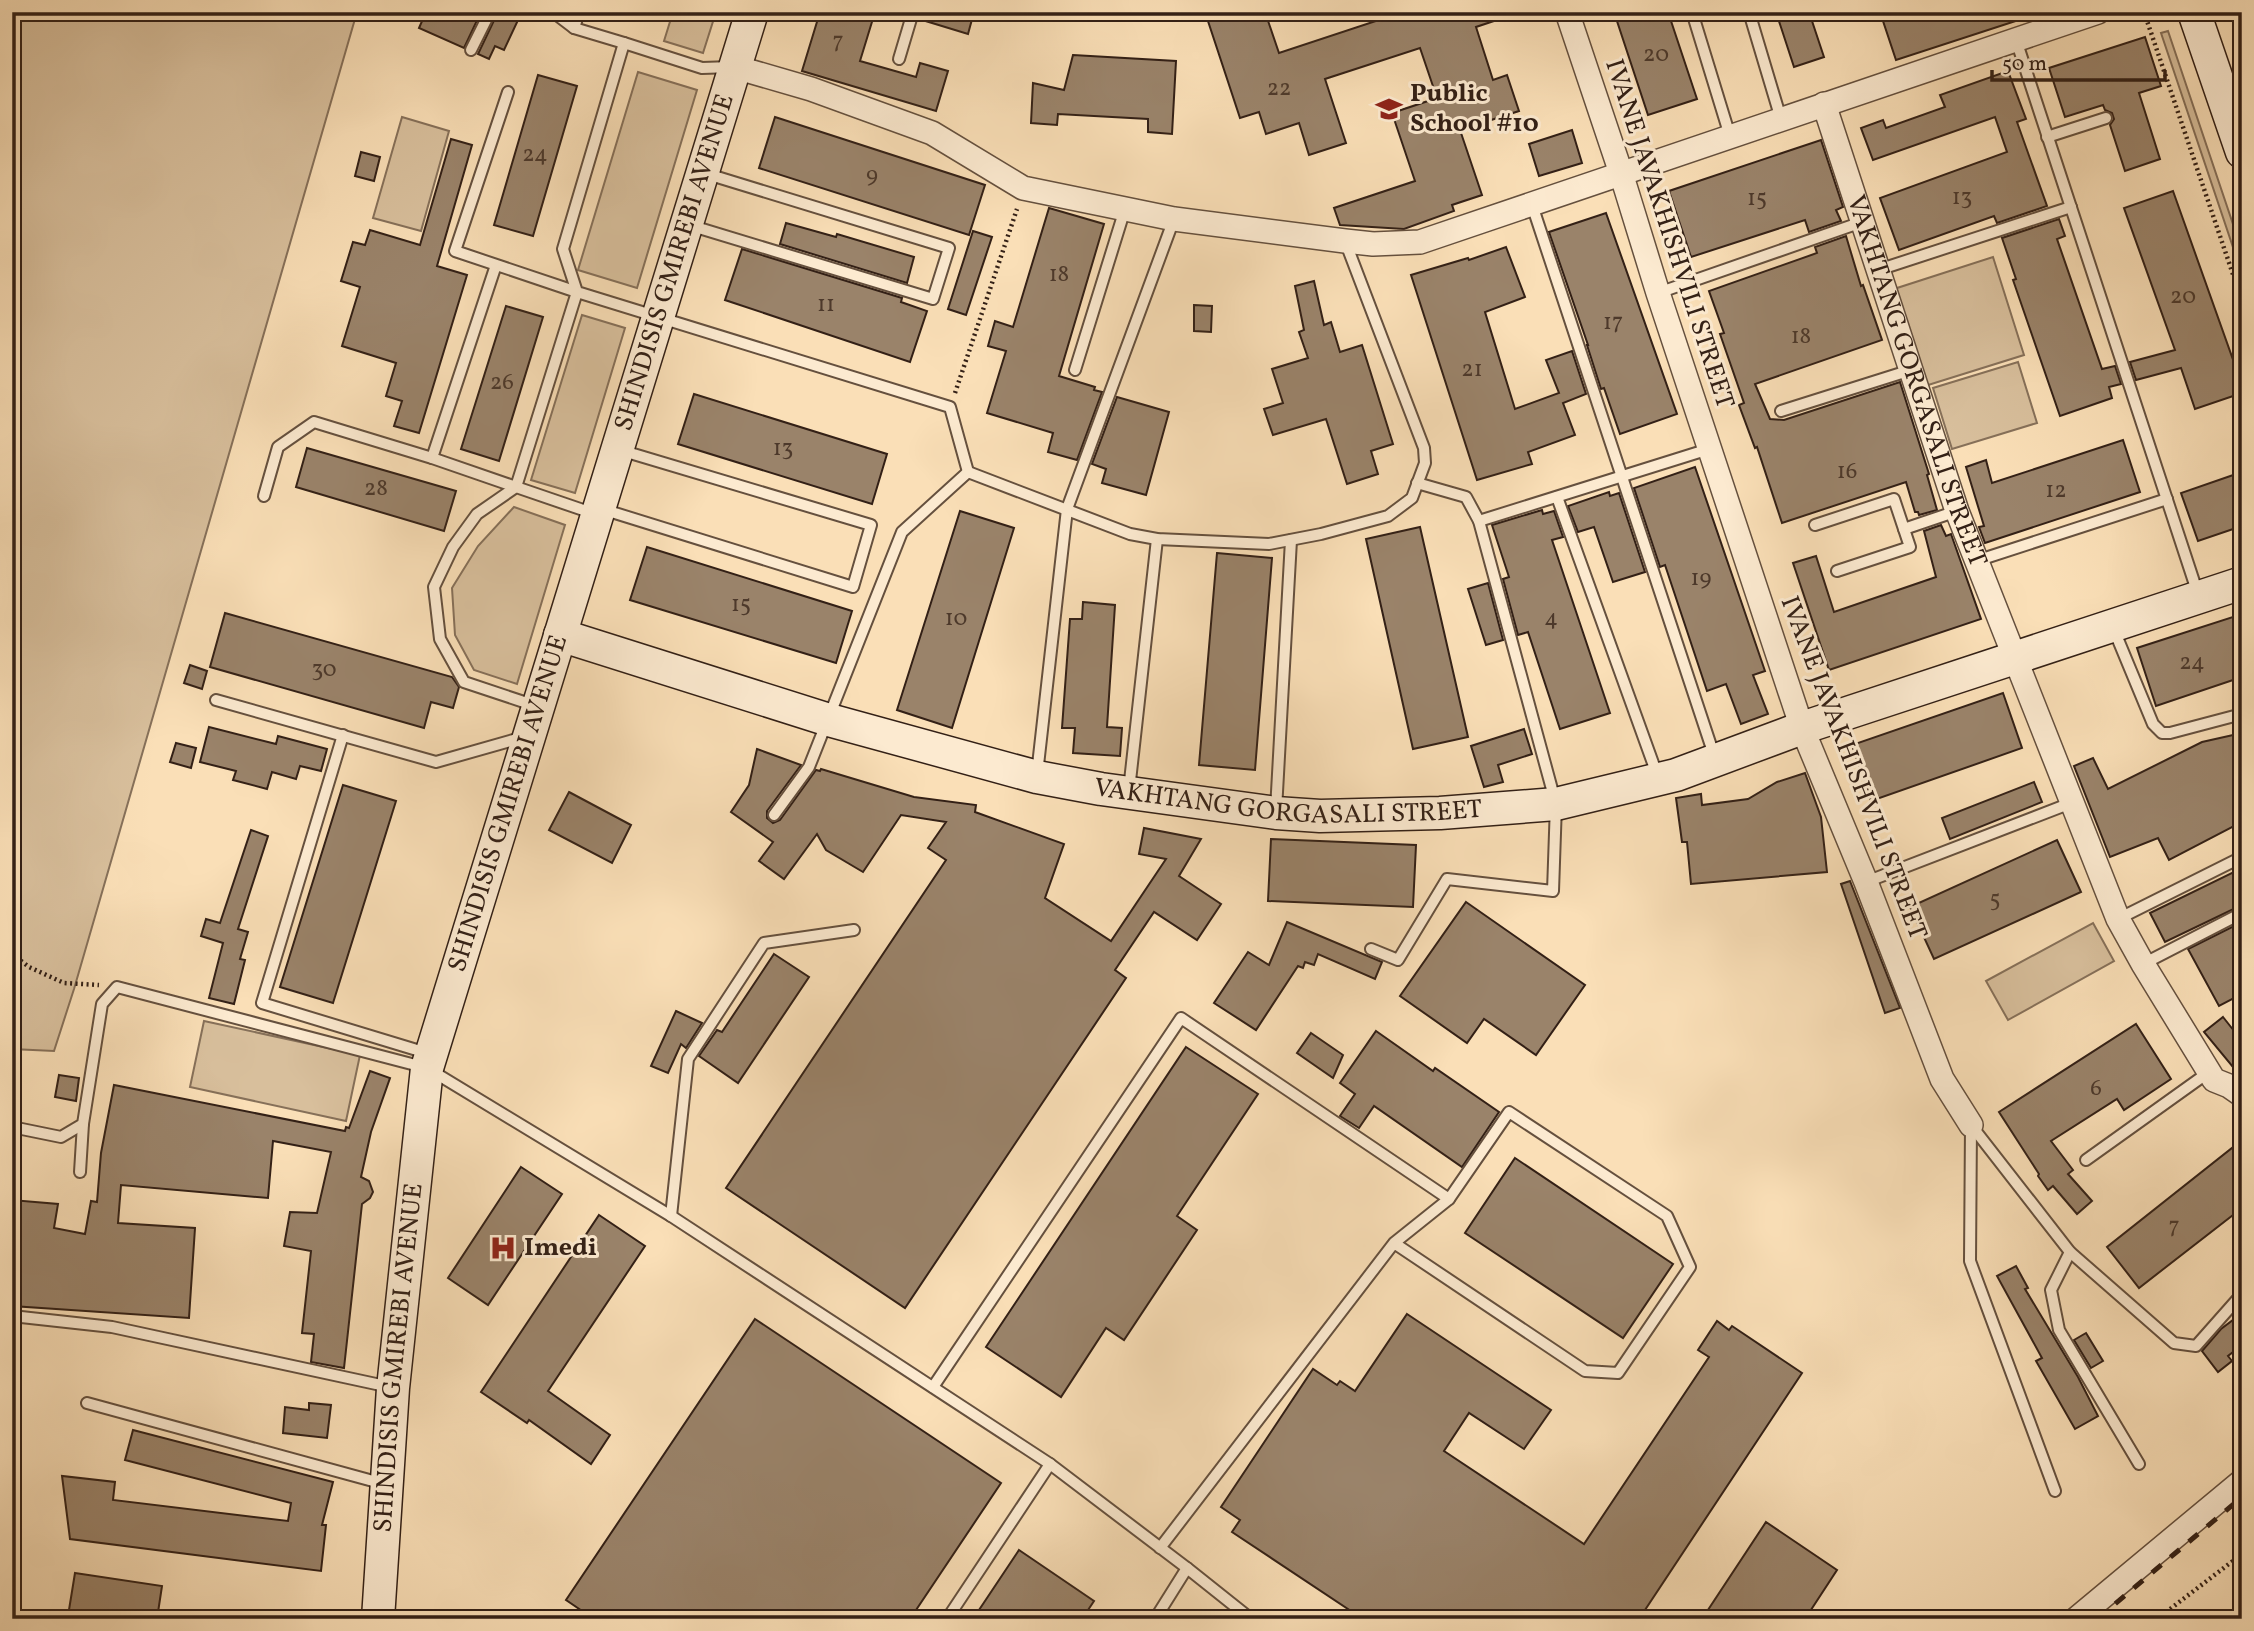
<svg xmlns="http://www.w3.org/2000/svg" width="2254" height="1631" viewBox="0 0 2254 1631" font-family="Vollkorn,serif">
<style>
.green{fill:#d8bf9c;stroke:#867059;stroke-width:2}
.building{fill:#9a836a;stroke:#332016;stroke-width:2}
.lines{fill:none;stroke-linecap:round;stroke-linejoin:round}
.lane-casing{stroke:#65503e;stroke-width:14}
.street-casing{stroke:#65503e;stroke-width:26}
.secondary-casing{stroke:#332016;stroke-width:35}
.path{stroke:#332016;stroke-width:4.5;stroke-dasharray:2 3.5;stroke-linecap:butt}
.lane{stroke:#fcead0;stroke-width:10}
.street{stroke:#fcead0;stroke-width:23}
.secondary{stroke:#fcead0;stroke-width:32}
.rail{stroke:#332016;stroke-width:5;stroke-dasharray:12 12;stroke-linecap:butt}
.labels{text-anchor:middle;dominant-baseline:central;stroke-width:6;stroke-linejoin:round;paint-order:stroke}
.number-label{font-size:23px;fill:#4d392b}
.poi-label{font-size:26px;font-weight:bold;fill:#332016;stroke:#fcead0;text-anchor:start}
.street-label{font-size:26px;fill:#332016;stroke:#fcead0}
</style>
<rect width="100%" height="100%" fill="#fadfb7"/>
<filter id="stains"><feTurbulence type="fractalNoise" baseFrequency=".00286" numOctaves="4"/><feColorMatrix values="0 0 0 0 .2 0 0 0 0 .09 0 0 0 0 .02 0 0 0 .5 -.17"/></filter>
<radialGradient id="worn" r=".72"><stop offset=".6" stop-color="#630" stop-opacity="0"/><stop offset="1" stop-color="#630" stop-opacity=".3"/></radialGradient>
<g class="green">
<polygon points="12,12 357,12 74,989 54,1051 12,1049"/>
<polygon points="673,12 716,12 703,53 664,41"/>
<polygon points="2168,31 2242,251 2242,274 2161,33"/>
<polygon points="638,72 697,90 637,288 578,270"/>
<polygon points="402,117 449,131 421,231 373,218"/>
<polygon points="1993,257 2024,355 1925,386 1894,289"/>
<polygon points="582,315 625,328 575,493 531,480"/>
<polygon points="2018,362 2037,423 1952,449 1933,388"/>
<polygon points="514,507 565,525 517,684 474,670 455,635 452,588 478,546"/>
<polygon points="2093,923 2114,961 2008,1020 1986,981"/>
<polygon points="204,1021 360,1055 346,1121 190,1087"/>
</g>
<g class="building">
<polygon points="426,12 481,12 464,48 419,28"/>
<polygon points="498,12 506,12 519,18 504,50 495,46 489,59 478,54"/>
<polygon points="820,12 875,12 860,61 916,77 920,63 948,71 936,111 802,71"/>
<polygon points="921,12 974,12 968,34 919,19"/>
<polygon points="1205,12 1265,12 1279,53 1403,12 1509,12 1509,16 1476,27 1493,80 1507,75 1519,111 1460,130 1482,195 1452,205 1454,211 1404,229 1340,225 1334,208 1415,181 1392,113 1437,98 1420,48 1325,79 1346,143 1309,155 1299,123 1266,134 1259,112 1240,118"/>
<polygon points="1614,12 1668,12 1697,99 1648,115"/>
<polygon points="1776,12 1809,12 1824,57 1794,67"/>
<polygon points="1880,12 2031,12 2031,16 1896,60"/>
<polygon points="2145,37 2161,86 2139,93 2160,159 2125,171 2110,125 2114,119 2112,113 2105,110 2103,105 2065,117 2049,68"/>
<polygon points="1073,55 1176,61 1172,134 1148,132 1148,119 1058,114 1057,125 1031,123 1033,83 1064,90"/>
<polygon points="2008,71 2026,119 2017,122 2047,206 1997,223 1994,216 1899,250 1880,198 2007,152 1995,117 1873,160 1861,128 1883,120 1886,128 1945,107 1940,95"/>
<polygon points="538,75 577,86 533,236 494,225"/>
<polygon points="775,117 985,185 969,235 759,168"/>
<polygon points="1572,130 1582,163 1539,176 1529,144"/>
<polygon points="451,139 472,145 437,266 467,275 419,433 394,426 402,401 386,396 396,363 342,346 360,287 341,281 353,242 365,245 370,230 420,245"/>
<polygon points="1821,140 1843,207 1836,210 1841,221 1809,232 1805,220 1691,257 1669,191"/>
<polygon points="361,152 380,157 374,181 355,176"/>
<polygon points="2173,191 2242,385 2242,393 2195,409 2181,368 2136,380 2130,362 2175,350 2124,208"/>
<polygon points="1049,208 1104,224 1059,376 1095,387 1094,390 1102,392 1077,460 1048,452 1053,433 987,413 1006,351 988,346 995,321 1013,327"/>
<polygon points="1606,213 1677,414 1620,434 1604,388 1601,389 1587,345 1588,345 1549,232"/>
<polygon points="2059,219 2065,236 2057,239 2102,369 2115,366 2121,384 2109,387 2112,398 2060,416 2013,280 2016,279 2002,238"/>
<polygon points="786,223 836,237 837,234 914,257 907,283 780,244"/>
<polygon points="973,231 992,237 966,315 948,309"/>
<polygon points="1846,236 1861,286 1863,285 1882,340 1755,384 1770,419 1784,420 1900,382 1929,474 1927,475 1937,510 1919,515 1918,512 1915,512 1906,482 1782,523 1757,447 1755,448 1739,405 1744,403 1720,334 1724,333 1709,291 1817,253 1815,247"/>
<polygon points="1506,247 1525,297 1485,312 1515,409 1559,393 1546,360 1572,351 1586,394 1563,403 1575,435 1528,452 1532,464 1477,480 1411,275 1468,258 1469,260"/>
<polygon points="742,249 902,298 901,302 927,311 910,362 725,300"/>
<polygon points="1314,281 1324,325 1331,322 1340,352 1362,345 1393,444 1371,451 1378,474 1347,484 1326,419 1273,435 1264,409 1283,403 1272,369 1308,358 1299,332 1304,330 1295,286"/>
<polygon points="1194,305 1212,306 1211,332 1194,331"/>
<polygon points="506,306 543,317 499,461 461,449"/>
<polygon points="694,394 887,454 872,504 678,444"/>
<polygon points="1117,397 1169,412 1146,495 1102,483 1106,469 1092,464"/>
<polygon points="2123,440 2140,492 1985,543 1979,527 1984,526 1966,467 1986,460 1992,483"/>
<polygon points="307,448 456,491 444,531 296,487"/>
<polygon points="1695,467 1765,671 1753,675 1768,714 1741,724 1726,684 1707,691 1665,565 1660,567 1634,488"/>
<polygon points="2242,472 2242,526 2198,541 2181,493"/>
<polygon points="1609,492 1610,496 1619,493 1645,572 1613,582 1594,527 1578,532 1568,506"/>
<polygon points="1542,510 1543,514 1554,511 1563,537 1552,540 1610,713 1560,729 1528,632 1518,635 1503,579 1509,577 1492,525"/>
<polygon points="960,511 1014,528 952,728 897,710"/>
<polygon points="1941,525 1946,536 1951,534 1981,619 1829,670 1793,563 1816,556 1834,612 1936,577 1924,531"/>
<polygon points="1420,527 1468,737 1413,749 1366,539"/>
<polygon points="647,547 852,611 836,663 630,600"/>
<polygon points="1217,553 1272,558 1255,770 1199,765"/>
<polygon points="1488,583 1503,640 1486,645 1468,589"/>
<polygon points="1083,602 1115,605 1107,727 1122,728 1120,756 1073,753 1075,728 1062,728 1070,619 1082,619"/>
<polygon points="225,613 452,677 459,687 453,708 431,702 424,728 210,667"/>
<polygon points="2242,614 2242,677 2156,706 2137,648"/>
<polygon points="190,665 207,671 202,689 184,683"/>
<polygon points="2003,693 2022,748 1871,801 1852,745"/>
<polygon points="209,727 276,744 278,736 327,749 321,771 300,766 296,779 272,772 267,789 233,780 236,771 200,762"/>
<polygon points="1524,729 1532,754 1498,765 1503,782 1484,787 1471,746"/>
<polygon points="2242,733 2242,822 2169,860 2158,838 2110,857 2074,766 2093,758 2108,789 2202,742"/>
<polygon points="176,743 196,748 191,768 170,762"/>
<polygon points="757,749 801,765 767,811 767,818 773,823 780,820 816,770 820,771 821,769 914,797 976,805 975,812 1064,844 1045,898 1111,941 1166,859 1139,854 1144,828 1201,839 1179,876 1221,904 1197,940 1154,912 1115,970 1126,978 905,1308 726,1188 946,860 928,848 946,822 901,815 863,872 826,850 817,834 784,879 759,861 773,842 731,812 749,785"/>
<polygon points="1805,773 1821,817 1827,872 1691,884 1687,842 1682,842 1676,798 1701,794 1702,805 1748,799 1777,782"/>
<polygon points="2034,782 2042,802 1950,839 1942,818"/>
<polygon points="343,785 396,801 333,1003 280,987"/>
<polygon points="569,792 631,825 612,863 549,830"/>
<polygon points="251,830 268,836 238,929 248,932 240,959 245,960 234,1004 209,998 223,943 201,936 206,919 220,923"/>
<polygon points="1271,839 1416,845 1413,907 1268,901"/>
<polygon points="2057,840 2081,892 1934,959 1910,907"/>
<polygon points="2242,868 2242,905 2165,942 2150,913"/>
<polygon points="1850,881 1900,1008 1885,1013 1841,884"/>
<polygon points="1466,902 1585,985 1536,1055 1484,1019 1467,1043 1400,996"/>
<polygon points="1287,922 1382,962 1375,979 1318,954 1314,965 1305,962 1303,968 1298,966 1256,1030 1214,1003 1248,952 1269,965"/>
<polygon points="2242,922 2242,994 2219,1006 2188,949"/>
<polygon points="774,954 809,977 738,1083 699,1056 717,1030 722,1032"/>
<polygon points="676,1011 702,1023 686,1048 681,1044 668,1073 651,1066"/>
<polygon points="2223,1017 2242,1041 2242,1078 2204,1032"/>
<polygon points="2136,1024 2171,1079 2124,1110 2117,1099 2051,1141 2073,1170 2068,1174 2092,1201 2077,1214 2053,1186 2048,1190 2038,1176 2039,1174 1999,1112"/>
<polygon points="1376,1031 1433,1071 1435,1068 1499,1112 1462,1167 1374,1106 1359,1128 1340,1116 1355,1094 1340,1083"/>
<polygon points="1311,1033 1343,1055 1333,1078 1297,1053"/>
<polygon points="1186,1047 1258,1094 1177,1216 1197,1230 1124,1340 1106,1328 1061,1397 986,1347"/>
<polygon points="370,1071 390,1078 371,1132 361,1177 369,1181 373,1192 370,1198 362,1204 344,1368 311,1362 314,1334 302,1333 311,1251 284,1246 290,1212 317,1213 331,1152 273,1141 268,1198 121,1185 118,1223 195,1228 189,1318 12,1306 12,1200 58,1204 54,1228 85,1234 91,1201 97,1202 101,1153 114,1085 345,1131 346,1127 349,1128"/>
<polygon points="59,1075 79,1078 76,1101 55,1097"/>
<polygon points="2232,1148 2242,1160 2242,1208 2139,1288 2107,1247"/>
<polygon points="1515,1158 1673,1264 1623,1338 1465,1233"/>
<polygon points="521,1167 562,1194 488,1305 448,1278"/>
<polygon points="599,1215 645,1246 548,1391 610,1435 591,1464 529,1420 527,1423 481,1392"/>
<polygon points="2016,1266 2028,1288 2025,1289 2078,1377 2098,1416 2075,1429 2036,1361 2042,1358 1997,1276"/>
<polygon points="1407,1314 1551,1410 1524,1449 1469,1413 1444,1451 1584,1544 1709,1357 1698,1350 1717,1321 1729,1330 1732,1326 1802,1373 1639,1619 1363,1619 1232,1532 1240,1520 1221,1507 1313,1369 1337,1385 1340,1381 1355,1391"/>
<polygon points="755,1319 1001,1483 910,1619 594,1619 566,1600"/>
<polygon points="2233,1320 2242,1331 2242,1345 2228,1356 2232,1361 2218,1372 2202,1351 2221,1329"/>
<polygon points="2086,1333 2103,1361 2091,1368 2074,1340"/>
<polygon points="309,1403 331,1405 327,1438 283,1433 285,1407 309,1410"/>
<polygon points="133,1430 333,1482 322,1525 326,1525 321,1571 70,1539 62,1476 115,1482 113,1500 288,1521 291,1503 125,1460"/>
<polygon points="1766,1522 1837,1570 1805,1619 1702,1619"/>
<polygon points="1019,1550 1094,1601 1082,1619 973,1619"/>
<polygon points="75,1573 162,1586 157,1619 88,1619 68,1616"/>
</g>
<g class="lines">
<g class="lane-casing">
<g id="lane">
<polyline points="553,12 574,28 624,43"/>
<polyline points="1692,12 1730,136"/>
<polyline points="1749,12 1781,119"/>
<polyline points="574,28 579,12"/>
<polyline points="2016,40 2198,594"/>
<polyline points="471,50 490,12"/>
<polyline points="899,59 913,12"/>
<polyline points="732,67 702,68 624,43 563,249 577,292 950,407 968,472"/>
<polyline points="2047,137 2106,118"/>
<polyline points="1532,205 1715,758"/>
<polyline points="689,225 933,299 949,248 704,173"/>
<polyline points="496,265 432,458 516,487 577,292 455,251 508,92"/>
<polyline points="1878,270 2071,207"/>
<polyline points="1658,293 1862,222"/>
<polyline points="1075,370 1125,209"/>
<polyline points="1781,411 1911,370"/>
<polyline points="264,496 278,447 314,422 432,458"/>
<polyline points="1557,497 1658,777"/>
<polyline points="602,509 853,587 871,525 620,450"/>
<polyline points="1479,521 1709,449"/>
<polyline points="1815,525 1894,499 1904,529"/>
<polyline points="1976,561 2167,499"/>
<polyline points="1837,571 1910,547 1904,529 1957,511"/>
<polyline points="2114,630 2153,724 2162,733 2170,733 2242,714"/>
<polyline points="216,700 436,762 524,737"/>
<polyline points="536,706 464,682 440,639 434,587 453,547 477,514 516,487 595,514"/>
<polyline points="343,735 262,1003 430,1054"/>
<polyline points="1037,774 1067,509 1174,219"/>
<polyline points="1129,790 1157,539"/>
<polyline points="1276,810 1291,540"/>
<polyline points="774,815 809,767 902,532 968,472 1130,534 1157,539 1269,544 1321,534 1388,516 1412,498 1425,463 1424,448 1345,241"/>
<polyline points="1866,882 2071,803"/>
<polyline points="2118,919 2242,857"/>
<polyline points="1371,949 1398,960 1447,879 1553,891 1556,804 1479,521 1466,497 1417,483"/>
<polyline points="2143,964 2242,913"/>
<polyline points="1971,1125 2070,1252 2174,1343 2196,1346 2242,1294"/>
<polyline points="1971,1125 1970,1261 2055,1491"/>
<polyline points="12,1127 61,1137 83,1124 102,1004 117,987 427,1068 671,1216 1050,1464 1187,1568 1155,1619"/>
<polyline points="2086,1160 2209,1072"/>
<polyline points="80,1172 83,1124"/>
<polyline points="671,1216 688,1059 764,943 854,930"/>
<polyline points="2070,1252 2051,1290 2059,1330 2139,1464"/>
<polyline points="12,1316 112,1327 390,1387"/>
<polyline points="933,1387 1181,1018 1449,1199"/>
<polyline points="87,1403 384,1484"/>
<polyline points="1160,1548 1394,1243 1449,1199 1509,1112 1667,1216 1690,1267 1618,1373 1585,1371 1394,1243"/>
<polyline points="1187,1568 1251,1619"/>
<polyline points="947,1619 1050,1464"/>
</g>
</g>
<g class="street-casing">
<g id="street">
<polyline points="1567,12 1621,173 1658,293 1802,728 1866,882 1942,1079 1971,1125"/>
<polyline points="735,67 811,89 932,133 1023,188 1174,219 1345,241 1373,244 1420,242 2098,12"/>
<path id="s1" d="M1824 104 1957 511 2118 919 2143 964 2214 1080 2229 1086 2242 1095"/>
<polyline points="2076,1619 2242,1481"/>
</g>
</g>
<g class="secondary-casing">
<g id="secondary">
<polyline points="2194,12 2242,152"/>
<path id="s2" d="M560 635 829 720 1037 777 1101 789 1276 813 1320 816 1440 813 1556 804 1676 775 1802 728 2242 583"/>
<path id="s3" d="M378 1619 393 1388 427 1068 752 12"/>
</g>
</g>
<g class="path">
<polyline points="2144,12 2242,301"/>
<polyline points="955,393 1017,209"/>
<polyline points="12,954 29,967 64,983 99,985"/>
<polyline points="2157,1619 2242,1554"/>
</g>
<use href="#lane" class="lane"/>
<use href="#street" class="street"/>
<use href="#secondary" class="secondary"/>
<polyline class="rail" points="2097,1619 2242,1497"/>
</g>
<defs>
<g id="school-bare" transform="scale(2.1)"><path d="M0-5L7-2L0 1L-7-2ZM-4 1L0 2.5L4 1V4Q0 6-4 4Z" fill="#8f2418" stroke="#fcead0" stroke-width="2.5" paint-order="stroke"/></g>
<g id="hospital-bare" transform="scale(2.1)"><path d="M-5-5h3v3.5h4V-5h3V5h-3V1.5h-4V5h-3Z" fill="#8f2418" stroke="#fcead0" stroke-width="2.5" paint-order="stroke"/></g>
</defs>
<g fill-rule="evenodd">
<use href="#school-bare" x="1389" y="109"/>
<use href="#hospital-bare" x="503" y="1248"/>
</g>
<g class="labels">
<g class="number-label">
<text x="838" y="42">7</text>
<text x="1656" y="55">20</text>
<text x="1279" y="89">22</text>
<text x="535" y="155">24</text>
<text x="872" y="176">9</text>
<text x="1962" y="198">13</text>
<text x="1757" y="199">15</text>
<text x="1059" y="275">18</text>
<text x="2183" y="297">20</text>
<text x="826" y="305">11</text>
<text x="1613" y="323">17</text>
<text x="1801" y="337">18</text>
<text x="1472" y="370">21</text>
<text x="502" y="383">26</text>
<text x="783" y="449">13</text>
<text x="1847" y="472">16</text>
<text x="376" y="489">28</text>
<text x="2056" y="491">12</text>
<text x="1701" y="579">19</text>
<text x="741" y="605">15</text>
<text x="956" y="619">10</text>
<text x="1551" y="619">4</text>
<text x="2192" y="663">24</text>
<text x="324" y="670">30</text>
<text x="1995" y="900">5</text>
<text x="2096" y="1089">6</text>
<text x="2174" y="1227">7</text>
</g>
<g class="poi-label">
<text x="1410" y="94">Public<tspan x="1410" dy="30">School #10</tspan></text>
<text x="524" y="1248">Imedi</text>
</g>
<g class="street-label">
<text transform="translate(1669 234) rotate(72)">IVANE JAVAKHISHVILI STREET</text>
<text stroke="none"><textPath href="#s3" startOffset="1396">SHINDISIS GMIREBI AVENUE</textPath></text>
<text stroke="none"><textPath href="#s1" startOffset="292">VAKHTANG GORGASALI STREET</textPath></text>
<text transform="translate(1853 768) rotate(69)">IVANE JAVAKHISHVILI STREET</text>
<text stroke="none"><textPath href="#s2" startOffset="751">VAKHTANG GORGASALI STREET</textPath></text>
<text stroke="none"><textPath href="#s3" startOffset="830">SHINDISIS GMIREBI AVENUE</textPath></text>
<text stroke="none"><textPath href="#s3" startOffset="262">SHINDISIS GMIREBI AVENUE</textPath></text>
</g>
</g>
<rect width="2254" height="1631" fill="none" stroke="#fadfb7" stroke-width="42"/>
<rect x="14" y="14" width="2226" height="1603" fill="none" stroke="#332016" stroke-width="3.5"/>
<rect x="21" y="21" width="2212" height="1589" fill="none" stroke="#332016" stroke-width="2"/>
<path d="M1992 70v10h173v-10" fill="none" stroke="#332016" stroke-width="3.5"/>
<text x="2002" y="70" font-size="21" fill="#332016" stroke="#fcead0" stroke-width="5" paint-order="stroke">50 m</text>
<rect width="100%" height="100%" filter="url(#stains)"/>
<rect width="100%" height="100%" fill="url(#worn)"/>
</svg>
